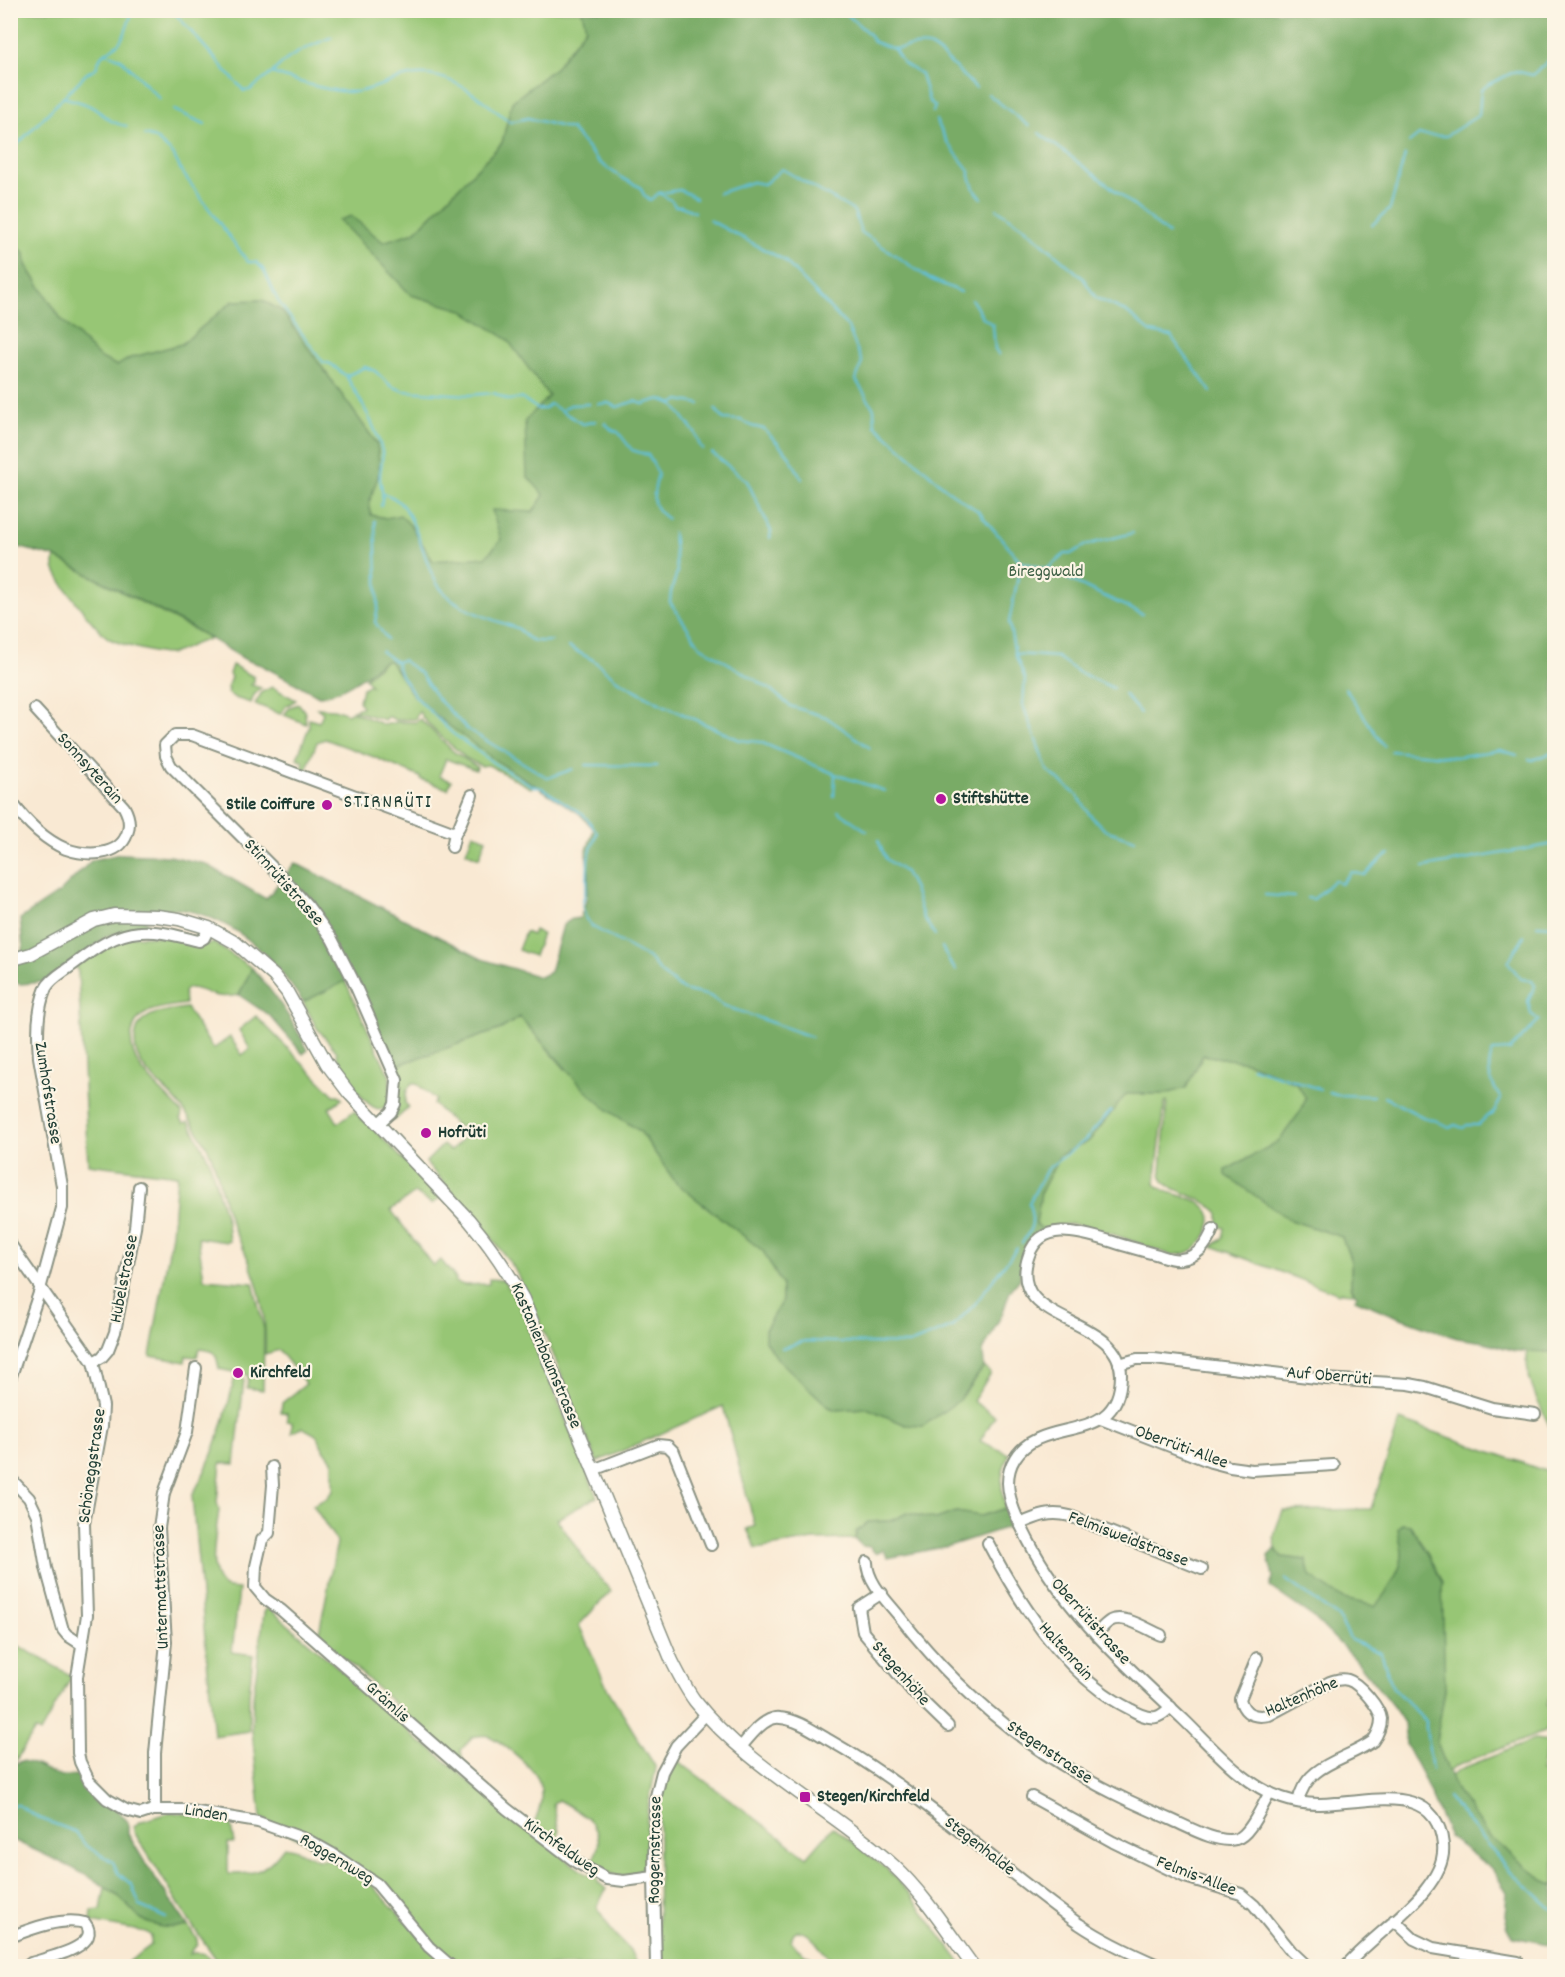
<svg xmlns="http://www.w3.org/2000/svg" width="1565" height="1977" viewBox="0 0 1565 1977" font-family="Dekko,sans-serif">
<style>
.green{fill:#97c675;stroke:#5b8254;stroke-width:1.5}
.forest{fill:#79ab66;stroke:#4c744d;stroke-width:1.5}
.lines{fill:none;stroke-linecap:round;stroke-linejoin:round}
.stream{stroke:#60c1de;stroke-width:2}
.minor-casing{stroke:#8c9384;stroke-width:14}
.tertiary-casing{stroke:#8c9384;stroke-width:15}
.minor{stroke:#fff;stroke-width:10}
.tertiary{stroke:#fff;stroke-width:12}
.poi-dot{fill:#b5179e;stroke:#fcf5e5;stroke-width:2}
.labels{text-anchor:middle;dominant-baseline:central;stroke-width:4.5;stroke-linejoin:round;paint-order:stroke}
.park-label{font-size:18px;fill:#3d5f44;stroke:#fcf5e5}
.street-label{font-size:18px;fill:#1f3d34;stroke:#fcf5e5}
.poi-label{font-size:18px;font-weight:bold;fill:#1f3d34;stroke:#fcf5e5;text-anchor:start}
.neighbourhood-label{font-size:20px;letter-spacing:1.5px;fill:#1f3d34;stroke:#fcf5e5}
</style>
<rect width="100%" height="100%" fill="#fcf5e5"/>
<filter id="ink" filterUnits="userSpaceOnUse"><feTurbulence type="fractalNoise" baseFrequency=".0167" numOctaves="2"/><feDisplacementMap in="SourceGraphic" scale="12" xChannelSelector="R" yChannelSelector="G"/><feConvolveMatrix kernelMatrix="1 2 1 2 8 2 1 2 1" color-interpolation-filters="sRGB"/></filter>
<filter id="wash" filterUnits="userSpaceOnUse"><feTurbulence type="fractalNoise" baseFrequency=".008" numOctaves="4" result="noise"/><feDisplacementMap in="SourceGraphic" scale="24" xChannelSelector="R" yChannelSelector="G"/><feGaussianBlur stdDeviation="1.35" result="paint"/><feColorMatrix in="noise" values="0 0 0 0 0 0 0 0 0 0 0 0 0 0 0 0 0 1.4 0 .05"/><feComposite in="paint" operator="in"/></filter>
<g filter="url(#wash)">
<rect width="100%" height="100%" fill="#f9e9d3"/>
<g class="green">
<polygon points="10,11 582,11 586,27 556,67 512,102 502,143 415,232 383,242 351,216 411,295 463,310 508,339 549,396 545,495 533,512 501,540 486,557 433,561 411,526 386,518 371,515 368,503 380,471 377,444 282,311 262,300 233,301 182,344 130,358 118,366 99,357 61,319 26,265 25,253 11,242"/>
<path d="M55 557 212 639C197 640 183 652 169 654 159 655 119 644 110 639 98 633 60 583 55 570 53 566 54 562 55 557Z"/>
<polygon points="385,661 390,661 413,695 440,719 534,784 531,788 498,770 488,765 481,766 466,758 435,731 423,718 419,711 415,719 395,720 388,716 384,720 353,710 362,707 359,701 362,689 369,684 372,687 365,678"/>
<polygon points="232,665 254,677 254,682 251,685 261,688 254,695 251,703 235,698 228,693 229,689 227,688 231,677 229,674"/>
<polygon points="272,687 296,700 286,706 280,714 255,704 262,692"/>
<polygon points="299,704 305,712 306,724 284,715 290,707"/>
<polygon points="317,708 334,709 348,714 350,712 354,712 384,725 397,722 416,722 420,719 454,752 477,767 476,770 446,759 439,776 451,781 448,789 420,779 420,777 374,757 325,739 317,742 305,773 301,772 304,761 297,758 309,727 309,719 319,722 323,713"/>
<polygon points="473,833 486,839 479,858 466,852"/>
<polygon points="534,930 542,934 534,956 518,950 525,932 532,935"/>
<path d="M135 936 169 937 202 945 214 943 252 968 239 995C231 996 221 998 213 995 203 992 199 987 187 988L184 992 185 1004C173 1006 159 1007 148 1012 139 1016 134 1023 132 1033 126 1067 163 1089 182 1113L181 1119 184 1123 189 1122 209 1160 227 1223 229 1241 227 1242 198 1238 204 1279 253 1283 264 1329 263 1390 247 1388 248 1375 219 1369C216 1352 216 1351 199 1349L197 1357 186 1356 185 1362 150 1356 172 1234 177 1175 88 1164 78 972 75 966 117 940Z"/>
<path d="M345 981 390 1077V1099L388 1104 382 1109C365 1111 343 1070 337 1056V1052L317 1028 303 1002Z"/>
<path d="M186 1008 213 1049 230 1037 242 1055 250 1049 239 1030 256 1016 334 1095H339L342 1099 329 1108 338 1123 354 1111 362 1120 364 1119 440 1198 432 1204 415 1193 391 1210 433 1266 441 1260 456 1279 455 1282 464 1285 489 1284V1279L504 1280 520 1307 597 1497 557 1519 590 1567 611 1591 579 1625 608 1690 656 1768 647 1811 646 1859C638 1887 608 1874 591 1865 592 1858 597 1854 598 1847 603 1823 576 1809 558 1800L553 1803 559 1832 556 1840 534 1824C540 1810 544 1797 539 1782 536 1769 503 1743 491 1737 485 1734 478 1736 472 1737L461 1750 462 1759 459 1764 359 1671 318 1638 337 1542 313 1505 327 1498 333 1490V1462L321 1445 318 1436 302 1427 292 1433V1422L287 1421V1413L281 1412 282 1403 306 1384 279 1350 265 1354C267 1316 260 1287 245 1252 239 1239 232 1228 228 1214 220 1192 218 1166 206 1145 197 1130 189 1116 178 1103 162 1084 134 1068 135 1041 135 1012 164 1011 186 1008Z"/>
<path d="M520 1017 566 1070 608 1110 640 1131 676 1183 763 1251 782 1285V1301L770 1320 769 1348 829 1407 836 1410 867 1408 906 1425 923 1426 967 1390 984 1367 991 1373 973 1401 995 1416 980 1441 1009 1454C1000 1472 999 1489 1006 1508L981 1516 956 1512 936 1519 907 1513 890 1521 868 1522 856 1532 855 1539 814 1540 756 1549 747 1529 755 1526 723 1406 597 1462 536 1312 514 1268 480 1222 427 1164 426 1162 443 1145 450 1151 474 1128 457 1126 433 1104 436 1100 416 1083H412L407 1090 405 1103 408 1106 406 1110 395 1120H392L398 1108 395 1066 501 1029Z"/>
<path d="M1203 1055 1247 1062 1296 1083 1307 1098 1301 1111 1278 1142 1226 1170 1290 1220 1342 1237 1351 1262V1286L1354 1293 1341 1292 1339 1294 1212 1246C1221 1238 1223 1243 1225 1228L1218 1226V1212C1204 1197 1171 1191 1163 1181 1162 1178 1161 1174 1161 1171L1167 1101 1165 1102 1155 1184C1169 1198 1197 1193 1209 1212 1216 1225 1201 1247 1189 1252 1183 1255 1177 1254 1171 1255 1140 1245 1104 1228 1072 1224 1063 1224 1053 1226 1045 1231L1036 1224 1041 1192 1060 1155 1089 1141 1126 1094H1165Z"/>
<path d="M1528 1350 1551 1352 1554 1355V1435C1543 1412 1522 1376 1528 1350Z"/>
<path d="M235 1377 244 1379 235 1464 221 1463 217 1502 219 1510C217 1528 205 1578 225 1587 229 1589 235 1588 239 1589L232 1652 253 1655 249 1695V1731L214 1736 192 1496C214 1458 225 1419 235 1377Z"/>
<path d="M1400 1420 1554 1474V1689L1546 1705 1554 1710V1719L1544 1732 1457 1765 1448 1771 1436 1741 1445 1690 1429 1554 1410 1525 1402 1524 1398 1529C1399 1537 1402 1546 1402 1554 1403 1569 1385 1595 1375 1606L1343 1599 1309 1576 1305 1560 1282 1557C1268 1541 1276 1528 1283 1511L1371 1509Z"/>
<polygon points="266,1609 271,1610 400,1721 417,1740 432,1749 511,1818 586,1874 597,1876 598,1882 606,1889 597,1907 612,1932 630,1950 637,1966 453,1966 379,1883 261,1818 252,1730 253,1697 264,1613"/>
<polygon points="10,1641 72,1676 40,1733 35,1730 13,1765 11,1766"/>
<polygon points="1534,1740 1548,1742 1541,1772 1554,1775 1554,1886 1544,1881 1490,1837 1456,1790 1450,1776 1458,1770"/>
<path d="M674 1758 807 1857 833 1827 888 1870 910 1894 963 1966H839C834 1962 829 1957 824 1952 814 1942 811 1931 796 1931L793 1934 791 1941C801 1956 812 1955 821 1966H658L659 1805 665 1776Z"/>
<path d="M171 1812 230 1821 234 1843H228V1874C257 1875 267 1870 284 1847L294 1849 318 1860H335L362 1874 447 1966H221L192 1925 134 1832V1827L139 1822Z"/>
<path d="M105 1887C137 1907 142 1934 188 1926L197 1939V1944L190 1954C204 1950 208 1956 217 1966H123L151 1945V1936L146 1932 91 1922 92 1911 101 1910Z"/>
</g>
<g class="forest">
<path d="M582 11H1554V1355L1551 1352 1516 1351 1484 1342 1457 1338 1395 1316 1355 1299 1357 1295C1347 1287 1353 1273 1351 1261 1349 1253 1344 1245 1342 1237L1290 1220 1226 1175V1170L1278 1142 1301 1111 1306 1098 1296 1083 1247 1062 1203 1055 1186 1088 1165 1094H1126L1089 1141 1060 1155 1041 1192 1036 1224 1045 1231 1024 1254 1021 1263 1020 1279 1010 1291 1003 1312 983 1351 984 1367 958 1401 923 1426 906 1425 867 1408 836 1410 829 1407 777 1358 765 1341V1330L782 1301V1285L763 1251 676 1183 640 1131 608 1110 585 1090 520 1017 501 1029 395 1066 354 977 303 1002C274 959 239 921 185 910 171 908 154 909 139 909L148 925V929H135L107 936 65 969 43 982 21 984 11 982 23 948 20 919 60 892 92 860 120 854 170 856 206 864 266 899 295 863 482 959 540 977 550 972 563 925 572 919 580 918 586 901 589 875 586 853 594 829 579 813 495 760 440 719 413 695 390 661C379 660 374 670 366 675 354 683 332 696 319 696L261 665 246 660 189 626 55 557 11 545 10 242 25 253 26 265 61 319 99 357 117 366 130 358 182 344 233 301 262 300 282 311 377 444 380 471 369 503 371 515 386 518 400 515 411 526 433 561 486 557 501 540 492 510 533 512 544 495 527 476 525 421 549 396 507 339 462 310 411 295 339 220 351 216 383 242 415 232 502 143 512 102 556 67 586 28Z"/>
<path d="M252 968C275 993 292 1020 308 1050L303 1054 270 1016 239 995Z"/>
<polygon points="1006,1508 1014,1525 949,1546 888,1558 883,1550 875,1553 870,1547 862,1546 855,1539 856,1532 868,1522 890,1521 907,1513 936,1519 956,1512 981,1516"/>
<path d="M1402 1524 1410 1525 1429 1554 1442 1583 1445 1690 1436 1741 1456 1790 1490 1837 1544 1881 1554 1886V1945L1514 1937 1508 1928 1505 1916 1507 1892 1492 1869 1449 1837 1423 1777 1406 1745 1404 1723 1395 1709 1355 1659 1313 1617 1270 1587 1273 1577 1268 1556 1275 1549 1282 1557 1306 1560 1310 1576 1343 1599 1375 1606C1385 1595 1403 1569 1402 1554 1402 1546 1399 1537 1398 1529Z"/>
<path d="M21 1761C42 1762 52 1781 77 1775L122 1815 128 1822V1834L144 1861 188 1926C173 1929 157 1928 143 1920 131 1913 124 1899 113 1892 81 1870 45 1855 11 1839V1766Z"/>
</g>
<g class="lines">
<g class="stream">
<polyline points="172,10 235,81"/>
<polyline points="842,10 868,33 874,42 894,49 903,63 921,74 929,101 935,106 933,112"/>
<path d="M894 49C904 48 919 44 928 46 941 50 964 78 976 88"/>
<polyline points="106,53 120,58 160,99"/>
<path d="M273 72C289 54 310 46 332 37"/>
<path d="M237 83 244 91 250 90 272 73C295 81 328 92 353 92 369 92 386 82 401 78 445 64 478 97 510 122L528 118 571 129 600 163 622 178 640 187 644 195 650 200 659 193 672 201 675 206H681L695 212"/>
<polyline points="988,94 1029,126"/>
<path d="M63 97C72 100 82 102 90 106 105 114 109 124 127 126"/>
<polyline points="174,110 205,124"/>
<polyline points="936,120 947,142 968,169 974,189 982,198"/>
<polyline points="1039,133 1106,183 1168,234"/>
<polyline points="145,135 155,138 173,154 182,172 248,262 256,262 264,270 278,301 323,362 331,364 346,376 365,367 375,371 391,386 404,391 469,395 494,393 508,400 521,398 538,409 545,409 550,404 583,424 596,421"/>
<polyline points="1409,143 1419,135 1446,136 1479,115 1481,90 1489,84 1516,71 1532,75 1554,56"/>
<polyline points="10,152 87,73 96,68 101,56 119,43 125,33 133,10"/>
<polyline points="659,193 680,190 696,198"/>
<polyline points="719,193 752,182 764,184 782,169 854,211 861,232 930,279 961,292"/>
<polyline points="997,209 1025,228 1083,278 1096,298 1125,311 1151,332 1171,336 1211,392"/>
<polyline points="709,220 784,260 848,327 862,362 856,380 874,409 875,425 950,492 978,511 1021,562 1009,622 1015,654 1025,678 1023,705 1047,770 1078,796 1090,815 1105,830 1135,840"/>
<polyline points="1372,225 1390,209 1405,155"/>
<polyline points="972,300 983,318 993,325 995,349 999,355"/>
<path d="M346 376C359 397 376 427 382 451 384 460 379 470 380 479 382 492 384 493 381 506"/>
<polyline points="598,404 608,403 617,407 635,401 643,404 660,399 673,404 679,400 700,404"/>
<polyline points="673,404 696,434 700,446 703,449"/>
<polyline points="715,409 724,419 741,420 751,426 764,429 788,454 802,479"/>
<polyline points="562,410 570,405 589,404"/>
<path d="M605 423 612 430 618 432 632 450 648 455 658 473C654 495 647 505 668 519"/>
<polyline points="712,453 747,481 771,531 770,538"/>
<path d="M383 494C418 499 421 566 441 589 459 611 493 619 519 629 528 642 536 642 552 641"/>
<polyline points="375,521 378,607 375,622 387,639"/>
<polyline points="673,533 677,572 671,592 670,602 700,646 770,689 790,706 826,717 870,748"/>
<polyline points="1021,562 1047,569 1142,614"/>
<polyline points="1047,569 1065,554 1071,554 1086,545 1133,533"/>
<polyline points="569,647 593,660 617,680 661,704 740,740 760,742 835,774 885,791"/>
<polyline points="381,651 396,662 401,676 416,697 452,733 495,764 533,786 542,788 584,815 597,832 588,858 587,883 582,906 586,919 593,927 649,958 661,973 683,990 710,996 722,1005 812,1037"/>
<polyline points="1016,654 1057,657 1078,672 1113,688"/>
<polyline points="397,662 402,660 420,673 438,699 467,729 548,778 573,769"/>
<polyline points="1345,688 1384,746"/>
<polyline points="1124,694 1140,713"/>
<polyline points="1391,751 1455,757 1500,750 1517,755"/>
<polyline points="1529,759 1532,760 1549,754 1554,755"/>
<polyline points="586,765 657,766"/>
<polyline points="834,796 835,775"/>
<polyline points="838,811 867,831"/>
<polyline points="878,840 886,859 905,872 914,889 923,917 935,935"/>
<polyline points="1553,846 1554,855"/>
<polyline points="1424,867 1554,844"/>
<polyline points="1265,895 1294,897"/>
<polyline points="1307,898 1314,899 1334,880 1341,884 1351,872 1364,875 1386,855 1390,854"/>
<polyline points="1537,925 1554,926"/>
<polyline points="942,947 950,963 956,970"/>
<polyline points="1252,1067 1320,1089"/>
<polyline points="1329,1092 1339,1095 1373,1096"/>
<path d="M1384 1097 1423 1117 1437 1121 1449 1128 1455 1125 1463 1128 1467 1125H1478L1487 1116 1493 1114 1501 1099C1490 1081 1485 1071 1493 1051L1510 1050 1539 1020 1531 1014 1528 1001 1535 986 1532 980 1521 979 1508 962 1524 936"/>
<path d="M1022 1243C1034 1226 1034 1222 1029 1203L1047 1169 1084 1141 1111 1111"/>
<polyline points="782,1348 805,1341 909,1344 952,1327 975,1304 1017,1248"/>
<polyline points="1285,1579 1338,1617 1351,1640 1381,1653 1393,1688 1425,1721 1432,1770"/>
<polyline points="1448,1797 1506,1867 1554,1911"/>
<polyline points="10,1805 18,1805 39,1818 76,1832 86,1846 113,1862 118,1873 132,1885 140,1906 166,1918"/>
</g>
</g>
</g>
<g filter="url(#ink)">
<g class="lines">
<g class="minor-casing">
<g id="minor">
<path d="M10 800C24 819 44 840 66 849 86 856 119 857 127 834 131 824 129 816 124 807L35 709"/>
<polyline points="455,833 459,827 472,795"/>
<polyline points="378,1124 391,1112 395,1104 397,1080 352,978 332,939 308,906 285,880 171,766 166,756 165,745 175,735 192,735 455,833 452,847"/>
<path d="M1213 1229C1207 1245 1198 1257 1181 1259 1172 1261 1163 1256 1155 1254 1140 1250 1125 1246 1110 1241 1084 1234 1042 1218 1029 1255 1003 1327 1121 1313 1121 1375 1120 1448 1042 1414 1015 1458 1010 1466 1008 1475 1008 1483 1009 1504 1019 1522 1028 1540 1065 1612 1126 1665 1184 1720 1213 1748 1243 1785 1282 1798 1299 1804 1318 1805 1335 1803 1376 1801 1437 1784 1443 1845 1448 1890 1372 1934 1346 1966"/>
<polyline points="10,1244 93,1362 103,1406 102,1426 84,1524 87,1615 77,1677 78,1753 80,1762 89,1781 107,1799 126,1810 141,1814 153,1810 185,1810 258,1822 308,1840 331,1853 377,1884 429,1947 451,1966"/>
<polyline points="93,1362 102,1357 108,1350 115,1332 135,1228 139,1187"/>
<polyline points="1119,1364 1137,1359 1154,1359 1325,1379 1409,1384 1425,1387 1492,1408 1535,1414"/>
<path d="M10 1379 39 1293 62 1208V1186L39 1057C37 1034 37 1009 46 988 50 980 60 974 67 969 89 953 111 934 140 932 161 930 180 937 199 941L204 938 209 928"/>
<polyline points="1101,1419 1211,1462 1230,1467 1252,1470 1334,1465"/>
<polyline points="272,1467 273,1485 269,1533 262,1540 256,1566 255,1587 265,1599 281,1610 507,1809 576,1862 607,1879 624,1881 654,1877"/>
<polyline points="593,1470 658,1445 668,1446 674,1452 711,1545"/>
<polyline points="10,1478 29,1498 37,1515 46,1568 63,1630 67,1635 81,1644"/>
<path d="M1020 1524C1038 1516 1050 1511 1070 1516L1202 1569"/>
<path d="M988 1543C1019 1603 1067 1678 1130 1709 1137 1713 1147 1719 1156 1717 1162 1716 1166 1711 1171 1707"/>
<path d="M867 1562C867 1582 887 1601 899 1616 948 1679 1008 1734 1078 1774 1108 1792 1140 1806 1172 1820 1188 1827 1218 1844 1236 1839 1250 1836 1262 1805 1270 1793"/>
<polyline points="882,1593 859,1608 863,1632 912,1691 948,1726"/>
<path d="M1096 1634C1100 1630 1105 1624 1110 1621 1124 1613 1148 1630 1161 1635"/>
<path d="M1257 1658 1240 1699C1244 1714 1254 1718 1269 1715L1330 1682C1336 1680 1342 1678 1348 1680 1359 1683 1380 1708 1381 1719 1381 1727 1378 1734 1373 1741 1345 1761 1306 1763 1298 1802"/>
<path d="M741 1747C750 1736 765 1716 780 1718 797 1719 815 1732 829 1740 919 1791 995 1864 1079 1924 1104 1941 1132 1954 1160 1966"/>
<polyline points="1032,1797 1113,1842 1185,1877 1241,1894 1254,1905 1291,1951 1307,1966"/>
<polyline points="153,1810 155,1805 155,1753 166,1642 159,1528 164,1493 187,1432 196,1368"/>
<polyline points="1394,1920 1414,1939 1433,1948 1518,1962"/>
<path d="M10 1937C33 1928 62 1917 85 1923 104 1947 46 1958 31 1963L27 1966"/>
<polyline points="656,1966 654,1877 655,1800 662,1772 676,1746 706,1714"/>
</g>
</g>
<g class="tertiary-casing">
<path id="tertiary" d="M10 960 31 954 94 920 114 915 157 916 179 919 209 928 236 943 274 976 287 992 327 1064 349 1093 469 1220C490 1245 507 1270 523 1299L672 1661C679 1675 686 1689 695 1701 749 1769 831 1808 894 1866 925 1895 948 1932 973 1966"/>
</g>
<use href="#minor" class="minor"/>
<use href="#tertiary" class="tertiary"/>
</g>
</g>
<g class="poi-dot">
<circle cx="941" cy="799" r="6"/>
<circle cx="327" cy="805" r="6"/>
<circle cx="426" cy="1133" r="6"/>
<circle cx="238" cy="1373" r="6"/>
<rect x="799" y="1791" width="12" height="12" rx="3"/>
</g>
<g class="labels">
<g class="park-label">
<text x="1046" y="572">Bireggwald</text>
</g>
<g class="street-label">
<text transform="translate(89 769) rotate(48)">Sonnsyterain</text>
<text transform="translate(283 883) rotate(48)">Stirnrütistrasse</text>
<text transform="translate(47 1093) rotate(81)">Zumhofstrasse</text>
<text transform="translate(125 1279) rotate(-79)">Hubelstrasse</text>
<text transform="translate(545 1356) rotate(67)">Kastanienbaumstrasse</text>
<text transform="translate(1329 1377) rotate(5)">Auf Oberrüti</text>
<text transform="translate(1181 1448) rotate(20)">Oberrüti-Allee</text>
<text transform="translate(93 1466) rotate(-82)">Schöneggstrasse</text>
<text transform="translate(1128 1540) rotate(21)">Felmisweidstrasse</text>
<text transform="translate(162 1587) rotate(-92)">Untermattstrasse</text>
<text transform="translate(1090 1622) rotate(48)">Oberrütistrasse</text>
<text transform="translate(1065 1652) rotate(48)">Haltenrain</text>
<text transform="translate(900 1674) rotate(49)">Stegenhöhe</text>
<text transform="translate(1302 1698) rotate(-23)">Haltenhöhe</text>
<text transform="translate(387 1703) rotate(42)">Grämlis</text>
<text transform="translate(1049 1753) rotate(34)">Stegenstrasse</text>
<text transform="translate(206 1814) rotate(9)">Linden</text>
<text transform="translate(979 1847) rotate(38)">Stegenhalde</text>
<text transform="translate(561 1848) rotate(35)">Kirchfeldweg</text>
<text transform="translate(656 1850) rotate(-89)">Roggernstrasse</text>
<text transform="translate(336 1860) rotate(31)">Roggernweg</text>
<text transform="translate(1196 1877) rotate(21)">Felmis-Allee</text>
</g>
<g class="poi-label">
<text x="953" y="799">Stiftshütte</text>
<text x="315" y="805" text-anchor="end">Stile Coiffure</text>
<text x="438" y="1133">Hofrüti</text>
<text x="250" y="1373">Kirchfeld</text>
<text x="817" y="1797">Stegen/Kirchfeld</text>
</g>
<g class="neighbourhood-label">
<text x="388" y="803">STIRNRÜTI</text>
</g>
</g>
<rect width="1565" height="1977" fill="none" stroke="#fcf5e5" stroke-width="36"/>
</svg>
